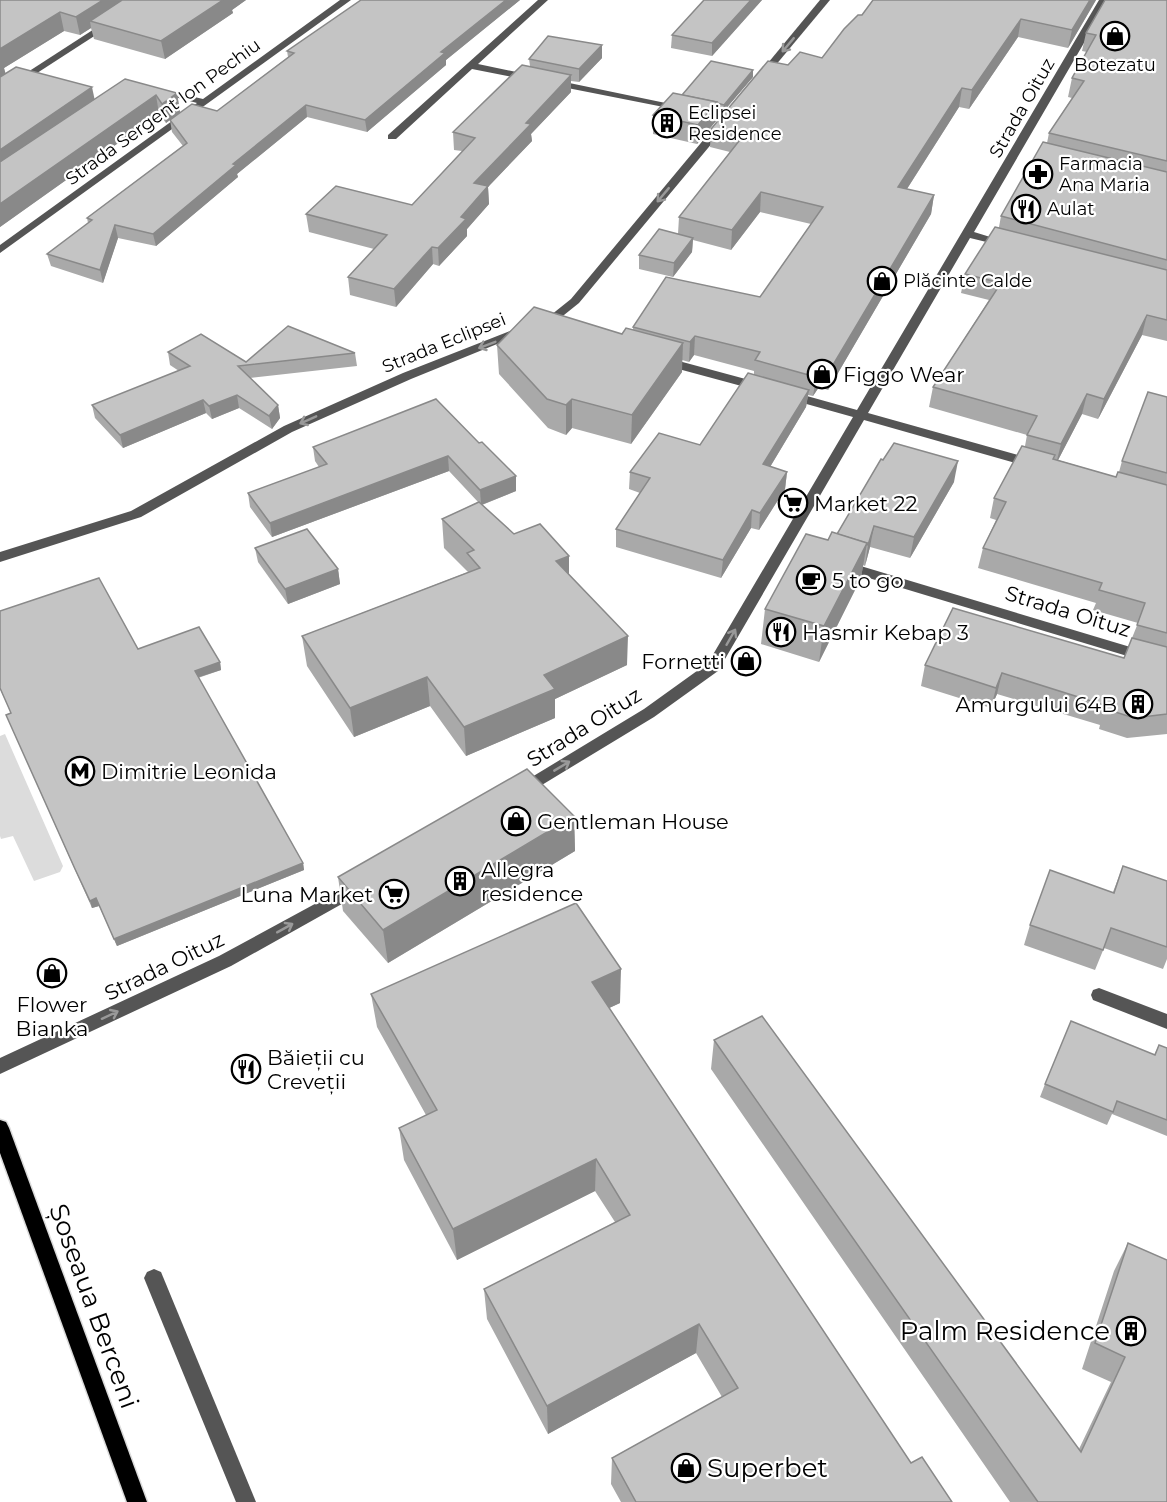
<svg xmlns="http://www.w3.org/2000/svg" width="1167" height="1502" viewBox="0 0 1167 1502" font-family="Montserrat,sans-serif">
<style>
.green{fill:#dcdcdc}
.lines{fill:none;stroke-linecap:round;stroke-linejoin:round}
.major-casing{stroke:#dbdbdb;stroke-width:3}
.minor{fill:#555;fill-rule:evenodd}
.major{fill:#000;fill-rule:evenodd}
.wall{fill:#a9a9a9}
.shaded-wall{fill:#898989}
.building{fill:#c4c4c4;stroke:#898989;stroke-width:1.5}
.oneway{stroke:#999}
.labels{text-anchor:middle;dominant-baseline:central;stroke-width:4.5;stroke-linejoin:round;paint-order:stroke}
.far-poi-label{font-size:18px;fill:#000;stroke:#fff;text-anchor:start}
.far-street-label{font-size:18px;fill:#000;stroke:#fff}
.poi-label{font-size:21px;fill:#000;stroke:#fff;text-anchor:start}
.street-label{font-size:21px;fill:#000;stroke:#fff}
.near-street-label{font-size:26px;fill:#000;stroke:#fff}
.near-poi-label{font-size:26px;fill:#000;stroke:#fff;text-anchor:end}
</style>
<rect width="100%" height="100%" fill="#fff"/>
<polygon class="green" points="5,734 63,866 60,872 34,881 13,836 1,839 0,836 0,736"/>
<g class="lines">
<g class="major-casing">
<polygon id="major" points="0,1120 6,1122 9,1128 147,1502 127,1502 0,1153"/>
</g>
<g class="minor">
<polygon points="139,0 150,0 0,97 0,90"/>
<polygon points="340,0 351,0 0,253 0,245 197,103 156,92 156,88 203,99"/>
<polygon points="538,0 548,0 478,64 680,106 684,107 684,111 472,69 396,139 388,139 388,135"/>
<polygon points="820,0 830,0 765,78 759,78 759,74"/>
<polygon points="1099,0 1109,0 974,232 1013,244 1007,247 970,238 868,413 1039,461 1040,464 1039,467 1029,467 864,420 718,671 654,717 527,794 517,794 514,790 517,786 644,709 708,663 853,417 785,398 783,395 789,391 857,410"/>
<polygon points="724,119 729,122 728,124 579,303 559,319 411,379 292,432 141,517 0,562 0,552 131,511 284,426 403,373 551,315 571,299 720,120"/>
<polygon points="664,357 764,384 766,387 760,391 660,364 660,358"/>
<polygon points="844,561 1167,658 1167,668 839,569 837,566 839,563"/>
<polygon points="359,880 365,881 367,886 365,891 231,966 0,1074 0,1058 219,956"/>
<polygon points="1099,988 1167,1014 1167,1029 1093,1000 1091,995 1093,990"/>
<polygon points="154,1269 161,1272 256,1502 236,1502 144,1278 147,1272"/>
</g>
<use href="#major" class="major"/>
</g>
<g class="wall">
<polygon points="0,0 246,0 232,10 233,13 165,59 94,39 91,28 80,35 64,31 4,68 5,74 94,99 177,93 180,112 217,111 288,57 287,51 361,0 520,0 446,60 446,65 367,132 307,117 237,174 238,177 156,246 118,238 103,283 51,266 47,254 88,223 87,218 183,146 172,132 170,120 166,123 159,114 0,227"/>
<polygon points="704,0 762,0 712,56 671,48 672,35"/>
<polygon points="1096,0 1068,48 1018,37 969,109 959,107 907,189 934,195 931,214 828,390 819,387 813,396 808,395 806,407 770,467 787,472 785,489 759,530 751,528 721,578 616,547 616,529 640,493 629,489 630,472 700,445 754,375 754,371 694,355 689,362 682,360 682,372 631,444 572,428 566,435 548,428 499,374 497,345 622,334 633,330 633,327 760,297 811,224 760,212 731,250 693,240 692,252 673,277 639,269 639,255 678,234 679,217 730,152 710,147 711,129 788,65 822,58 862,15"/>
<polygon points="1167,0 1167,341 1142,335 1098,419 1082,414 1058,460 1116,477 1119,472 1122,461 1167,397 1167,734 1127,738 1099,729 1100,725 997,694 991,708 921,686 925,665 1124,658 1138,623 1093,610 1096,603 978,568 983,548 996,520 990,518 994,498 1025,446 1027,435 929,407 933,387 989,300 961,293 965,274 999,227 1001,216 1047,143 1049,133 1072,98 1068,97 1072,78 1087,52 1082,51 1086,33"/>
<polygon points="602,58 579,82 571,81 571,92 531,134 532,141 488,187 489,204 467,229 467,236 439,266 433,264 396,307 350,295 348,277 374,249 309,232 306,214 412,205 462,151 454,150 453,132 530,66 529,59"/>
<polygon points="753,77 723,112 717,110 716,121 697,144 653,134 653,115 682,95"/>
<polygon points="168,352 246,362 355,353 357,366 250,378 278,405 280,418 272,429 239,408 212,419 206,413 123,448 95,418 92,405 179,371 170,365"/>
<polygon points="479,443 516,476 516,491 482,505 514,534 569,575 627,665 555,699 555,718 466,756 430,706 354,737 307,666 302,636 468,572 444,548 442,519 478,502 449,471 272,537 250,507 248,493 319,467 315,461 313,447"/>
<polygon points="954,482 910,558 870,547 865,566 863,565 861,578 819,662 761,644 765,609 828,540 837,534"/>
<polygon points="255,548 338,569 340,584 288,604 258,562"/>
<polygon points="0,611 138,649 220,662 221,670 198,678 303,863 304,870 117,946 99,906 92,908 6,715 11,713 0,689"/>
<polygon points="574,816 575,851 388,963 343,911 338,877"/>
<polygon points="1123,866 1167,881 1167,959 1163,969 1104,948 1095,970 1024,945 1030,925 1113,892"/>
<polygon points="371,994 620,1003 609,1008 911,1463 952,1502 621,1502 611,1484 612,1458 722,1397 696,1353 548,1434 487,1319 484,1289 615,1222 595,1191 457,1260 404,1160 399,1128 426,1115 377,1027"/>
<polygon points="714,1040 1079,1449 1111,1382 1082,1369 1114,1271 1128,1243 1167,1502 1010,1502 711,1069"/>
<polygon points="1159,1045 1167,1048 1167,1136 1112,1114 1107,1125 1040,1097 1045,1084 1154,1055"/>
</g>
<g class="shaded-wall">
<polygon points="103,0 135,0 90,21 91,28 80,35 76,17"/>
<polygon points="223,0 246,0 232,10 233,13 165,59 161,41"/>
<polygon points="506,0 520,0 446,60 446,65 367,132 365,120 441,52"/>
<polygon points="751,0 762,0 712,56 712,43"/>
<polygon points="1090,0 1096,0 1068,48 1072,30"/>
<polygon points="60,12 64,31 4,68 8,82 0,88 0,49"/>
<polygon points="1021,19 1018,37 969,109 972,90"/>
<polygon points="602,45 602,58 579,82 579,69"/>
<polygon points="753,70 753,77 723,112 724,105"/>
<polygon points="571,75 571,92 531,134 532,141 488,187 489,204 467,229 467,236 439,266 438,248 474,183 526,123"/>
<polygon points="92,87 96,106 0,172 0,150"/>
<polygon points="962,88 959,107 896,206 898,187"/>
<polygon points="177,93 180,112 166,123 162,104"/>
<polygon points="156,95 159,114 0,227 0,204"/>
<polygon points="717,102 716,121 697,144 698,125"/>
<polygon points="306,105 307,117 237,174 238,177 156,246 153,234 233,164"/>
<polygon points="761,192 760,212 731,250 732,230"/>
<polygon points="934,195 931,214 828,390 830,370"/>
<polygon points="115,225 118,238 103,283 100,270"/>
<polygon points="693,238 692,252 673,277 674,263"/>
<polygon points="432,247 433,264 396,307 394,289"/>
<polygon points="1147,315 1142,335 1098,419 1104,399"/>
<polygon points="695,336 694,355 689,362 690,342"/>
<polygon points="683,343 682,372 631,444 632,415"/>
<polygon points="821,367 819,387 813,396 816,377"/>
<polygon points="809,390 806,407 761,482 763,464"/>
<polygon points="1087,394 1082,414 1056,464 1061,444"/>
<polygon points="237,395 239,408 212,419 209,406"/>
<polygon points="572,399 572,428 566,435 566,405"/>
<polygon points="203,400 206,413 123,448 120,435"/>
<polygon points="278,405 280,418 272,429 269,416"/>
<polygon points="448,456 449,471 272,537 270,523"/>
<polygon points="958,461 954,482 910,558 914,537"/>
<polygon points="787,472 785,489 759,530 760,513"/>
<polygon points="516,476 516,491 481,505 480,490"/>
<polygon points="752,510 751,528 721,578 723,560"/>
<polygon points="874,526 870,547 865,566 868,545"/>
<polygon points="867,543 861,578 819,662 824,626"/>
<polygon points="569,556 569,585 556,561"/>
<polygon points="338,569 340,584 288,604 285,589"/>
<polygon points="628,636 627,665 555,699 555,718 466,756 464,727 544,675"/>
<polygon points="220,662 221,670 196,678 195,671"/>
<polygon points="1002,673 997,694 991,708 996,688"/>
<polygon points="427,677 430,706 354,737 350,708"/>
<polygon points="574,816 575,851 388,963 383,930"/>
<polygon points="303,863 304,870 117,946 114,939"/>
<polygon points="96,898 99,906 92,908 90,901"/>
<polygon points="621,969 620,1003 592,1016 592,982"/>
<polygon points="596,1159 595,1191 457,1260 453,1229"/>
<polygon points="699,1324 696,1353 548,1434 547,1406"/>
</g>
<g class="building">
<polygon points="0,0 103,0 76,17 60,12 0,49"/>
<polygon points="122,0 223,0 161,41 90,21"/>
<polygon points="361,0 506,0 441,52 445,53 365,120 306,105 233,164 236,165 153,234 115,225 100,270 47,254 92,220 87,218 187,143 170,120 192,104 217,111 294,53 287,51"/>
<polygon points="704,0 751,0 712,43 672,35"/>
<polygon points="873,0 1090,0 1072,30 1021,19 972,90 962,88 898,187 934,195 830,370 821,367 816,377 755,360 760,352 695,336 690,342 633,327 666,277 760,297 823,207 761,192 732,230 679,217 743,136 711,129 768,61 788,65 800,52 822,58 844,29 858,15 862,15"/>
<polygon points="1105,0 1167,0 1167,161 1049,133 1084,81 1072,78 1096,35 1086,33"/>
<polygon points="548,36 602,45 579,69 529,59"/>
<polygon points="711,61 753,70 724,105 717,103 717,102 682,95"/>
<polygon points="522,65 571,75 526,123 531,124 474,183 488,186 461,217 466,219 438,248 432,247 394,289 348,277 387,235 306,214 336,186 412,205 475,138 453,132"/>
<polygon points="16,67 92,87 0,150 0,77"/>
<polygon points="125,79 177,93 162,104 156,95 0,204 0,162"/>
<polygon points="673,93 717,102 698,125 653,115"/>
<polygon points="1043,142 1167,172 1167,260 1001,216"/>
<polygon points="995,227 1167,270 1167,320 1147,315 1104,399 1087,394 1061,444 1027,435 1037,416 933,387 1001,283 965,274"/>
<polygon points="659,229 693,238 674,263 639,255"/>
<polygon points="534,307 622,334 626,328 683,343 632,415 572,399 566,405 547,399 497,345"/>
<polygon points="288,326 355,353 238,366 278,405 269,416 237,395 209,406 203,400 120,435 92,405 190,366 168,352 201,334 246,362"/>
<polygon points="748,373 809,390 763,464 787,472 760,513 752,510 723,560 616,529 650,478 630,472 659,433 700,445"/>
<polygon points="1148,392 1167,397 1167,473 1122,461"/>
<polygon points="436,399 479,443 482,442 516,476 480,490 448,456 270,523 248,493 327,464 313,447"/>
<polygon points="894,443 958,461 914,537 874,526 868,545 866,544 867,543 837,534 881,459 883,460"/>
<polygon points="1022,446 1055,455 1053,459 1116,477 1118,472 1167,485 1167,633 1137,625 1145,603 1099,590 1102,583 983,548 1006,502 994,498"/>
<polygon points="479,502 514,534 540,524 569,556 556,561 628,636 544,675 555,689 464,727 427,677 350,708 302,636 480,568 467,553 474,550 442,519"/>
<polygon points="307,529 338,569 285,589 255,548"/>
<polygon points="832,532 867,543 824,626 765,609 806,534 828,540"/>
<polygon points="99,578 138,649 199,627 220,662 195,671 303,863 114,939 96,898 90,901 75,869 6,715 11,713 0,688 0,611"/>
<polygon points="953,608 1124,658 1132,638 1167,647 1167,714 1134,718 1106,709 1107,706 1002,673 996,688 925,665"/>
<polygon points="527,769 574,816 383,930 338,877"/>
<polygon points="1123,866 1167,881 1167,947 1111,928 1103,950 1030,925 1050,870 1114,893"/>
<polygon points="576,903 621,969 592,982 911,1463 922,1457 952,1502 636,1502 612,1458 738,1388 699,1324 547,1406 484,1289 630,1215 596,1159 453,1229 399,1128 437,1110 371,994"/>
<polygon points="762,1016 1081,1452 1125,1357 1095,1343 1128,1243 1167,1260 1167,1502 1038,1502 714,1040"/>
<polygon points="1071,1021 1155,1055 1159,1045 1167,1048 1167,1120 1117,1101 1113,1112 1045,1084"/>
</g>
<defs><path id="oneway-shaft" d="M-6 0H5M1.5-3L5.5 0L1.5 3" fill="none" stroke-width="1.6" stroke-linecap="round" stroke-linejoin="round" transform="scale(1.5)"/></defs>
<g class="oneway">
<use href="#oneway-shaft" transform="translate(788 45) rotate(130)"/>
<use href="#oneway-shaft" transform="translate(663 195) rotate(130)"/>
<use href="#oneway-shaft" transform="translate(487 345) rotate(159)"/>
<use href="#oneway-shaft" transform="translate(308 420) rotate(156)"/>
<use href="#oneway-shaft" transform="translate(731 637) rotate(-60)"/>
<use href="#oneway-shaft" transform="translate(562 766) rotate(-31)"/>
<use href="#oneway-shaft" transform="translate(285 928) rotate(-29)"/>
<use href="#oneway-shaft" transform="translate(110 1015) rotate(-25)"/>
</g>
<defs>
<g id="shop-ring" transform="scale(1.5)"><circle r="9.5" fill="#fff" stroke="#000" stroke-width="1.5"/><path d="M-5-2.5h2.3a2.7 3.5 0 0 1 5.4 0H5L5.5 6h-11ZM-1.5-2.5h3a1.5 2.3 0 0 0-3 0Z" fill="#000"/></g>
<g id="building-ring" transform="scale(1.5)"><circle r="9.5" fill="#fff" stroke="#000" stroke-width="1.5"/><path d="M-4-6H4V6H1V3H-1V6H-4ZM-2.5-4.3h1.7v1.8h-1.7ZM.8-4.3h1.7v1.8H.8ZM-2.5-1h1.7V.8h-1.7ZM.8-1h1.7V.8H.8Z" fill="#000"/></g>
<g id="pharmacy-ring" transform="scale(1.5)"><circle r="9.5" fill="#fff" stroke="#000" stroke-width="1.5"/><path d="M-2-6h4v4h4v4h-4v4h-4v-4h-4v-4h4Z" fill="#000"/></g>
<g id="restaurant-ring" transform="scale(1.5)"><circle r="9.5" fill="#fff" stroke="#000" stroke-width="1.5"/><path d="M-5-6h1v4h1v-4h1v4h1v-4h1v5L-1.5 .5V6h-2V.5L-5-1ZM5-6V6H3V1.5H1.5Q1.5-4 5-6Z" fill="#000"/></g>
<g id="supermarket-ring" transform="scale(1.5)"><circle r="9.5" fill="#fff" stroke="#000" stroke-width="1.5"/><path d="M-6-5.5h2.5l.6 2H6L4.5 2H-2.5L-4.4-4H-6ZM-1.5 3.2a1.3 1.3 0 1 0 .1 0ZM3 3.2a1.3 1.3 0 1 0 .1 0Z" fill="#000"/></g>
<g id="cafe-ring" transform="scale(1.5)"><circle r="9.5" fill="#fff" stroke="#000" stroke-width="1.5"/><path d="M-5.5-4.5H6V0H3Q3 3.5 0 3.5H-2.5Q-5.5 3.5-5.5 0ZM3-3.2v2h1.7v-2ZM-6 4.5H4V6H-6Z" fill="#000"/></g>
<g id="metro-ring" transform="scale(1.5)"><circle r="9.5" fill="#fff" stroke="#000" stroke-width="1.5"/><path d="M-5.5 5V-5H-3L0 0L3-5H5.5V5H3V-.5L0 4L-3-.5V5Z" fill="#000"/></g>
</defs>
<g fill-rule="evenodd">
<use href="#shop-ring" x="1115" y="36"/>
<use href="#building-ring" x="667" y="123"/>
<use href="#pharmacy-ring" x="1038" y="174"/>
<use href="#restaurant-ring" x="1026" y="209"/>
<use href="#shop-ring" x="882" y="281"/>
<use href="#shop-ring" x="822" y="374"/>
<use href="#supermarket-ring" x="793" y="503"/>
<use href="#cafe-ring" x="811" y="580"/>
<use href="#restaurant-ring" x="781" y="632"/>
<use href="#shop-ring" x="746" y="661"/>
<use href="#building-ring" x="1138" y="704"/>
<use href="#metro-ring" x="80" y="771"/>
<use href="#shop-ring" x="516" y="821"/>
<use href="#building-ring" x="460" y="881"/>
<use href="#supermarket-ring" x="394" y="894"/>
<use href="#shop-ring" x="52" y="973"/>
<use href="#restaurant-ring" x="246" y="1069"/>
<use href="#building-ring" x="1131" y="1331"/>
<use href="#shop-ring" x="686" y="1468"/>
</g>
<g class="labels">
<g class="far-poi-label">
<text x="1115" y="65" text-anchor="middle">Botezatu</text>
<text x="688" y="113">Eclipsei<tspan x="688" dy="21">Residence</tspan></text>
<text x="1059" y="164">Farmacia<tspan x="1059" dy="21">Ana Maria</tspan></text>
<text x="1047" y="209">Aulat</text>
<text x="903" y="281">Plăcinte Calde</text>
</g>
<g class="far-street-label">
<text transform="translate(1022 108) rotate(-60)">Strada Oituz</text>
<text transform="translate(163 112) rotate(-36)">Strada Sergent Ion Pechiu</text>
<text transform="translate(444 343) rotate(-22)">Strada Eclipsei</text>
</g>
<g class="poi-label">
<text x="843" y="374">Figgo Wear</text>
<text x="814" y="503">Market 22</text>
<text x="832" y="580">5 to go</text>
<text x="802" y="632">Hasmir Kebap 3</text>
<text x="725" y="661" text-anchor="end">Fornetti</text>
<text x="1117" y="704" text-anchor="end">Amurgului 64B</text>
<text x="101" y="771">Dimitrie Leonida</text>
<text x="537" y="821">Gentleman House</text>
<text x="481" y="869">Allegra<tspan x="481" dy="24">residence</tspan></text>
<text x="373" y="894" text-anchor="end">Luna Market</text>
<text x="52" y="1004" text-anchor="middle">Flower<tspan x="52" dy="24">Bianka</tspan></text>
<text x="267" y="1057">Băieții cu<tspan x="267" dy="24">Creveții</tspan></text>
</g>
<g class="street-label">
<text transform="translate(1068 611) rotate(17)">Strada Oituz</text>
<text transform="translate(584 727) rotate(-32)">Strada Oituz</text>
<text transform="translate(164 966) rotate(-26)">Strada Oituz</text>
</g>
<g class="near-street-label">
<text transform="translate(94 1306) rotate(70)">Șoseaua Berceni</text>
</g>
<g class="near-poi-label">
<text x="1110" y="1331">Palm Residence</text>
<text x="707" y="1468" text-anchor="start">Superbet</text>
</g>
</g>
</svg>
